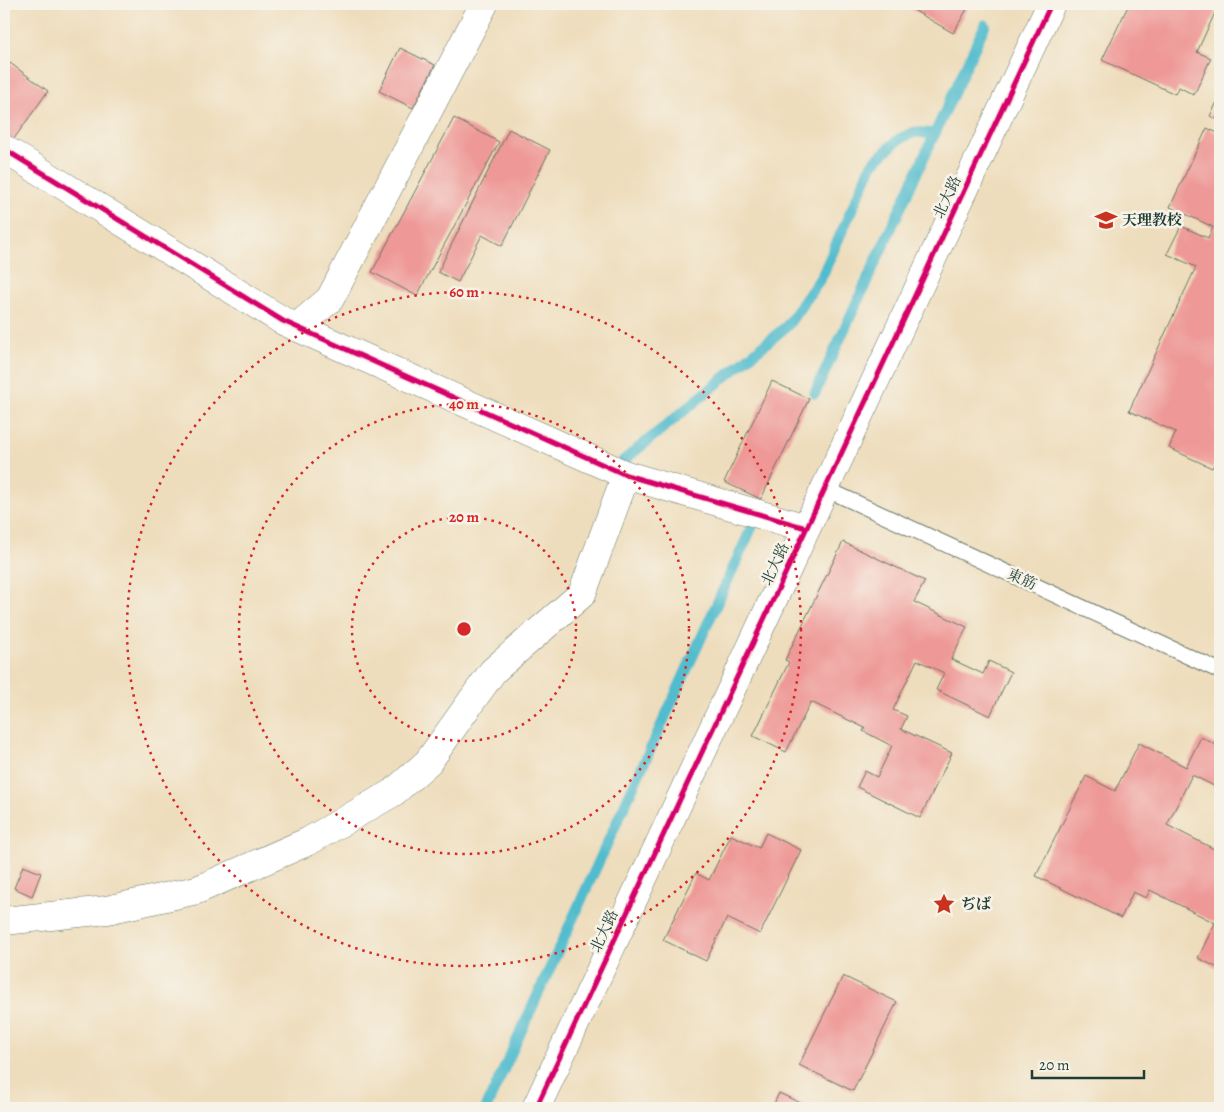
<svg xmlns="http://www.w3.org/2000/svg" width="1224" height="1112" viewBox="0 0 1224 1112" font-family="Alegreya,'Noto Serif JP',serif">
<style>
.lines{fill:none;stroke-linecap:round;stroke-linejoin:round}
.stream{stroke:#51bccd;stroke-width:11}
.building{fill:#ee9997}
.service-casing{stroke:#677564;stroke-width:17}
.minor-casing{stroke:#677564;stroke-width:29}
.tertiary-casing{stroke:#677564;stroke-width:29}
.service{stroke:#fff;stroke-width:15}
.minor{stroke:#fff;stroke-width:28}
.tertiary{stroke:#fff;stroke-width:28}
.cycleway-casing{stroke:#f7f3e8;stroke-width:8}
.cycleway{stroke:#d6006c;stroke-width:5}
.ring{fill:none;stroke:#d62828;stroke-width:2.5;stroke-dasharray:2.5 5}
.labels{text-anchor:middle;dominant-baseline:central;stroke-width:5;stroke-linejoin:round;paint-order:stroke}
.street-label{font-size:15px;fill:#1f3d34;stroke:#f7f3e8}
.poi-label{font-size:15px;font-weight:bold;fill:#1f3d34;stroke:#f7f3e8;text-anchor:start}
.centre{fill:#d62828;stroke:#f7f3e8;stroke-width:2.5}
.ring-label{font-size:15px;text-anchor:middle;font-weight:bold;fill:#d62828;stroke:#f7f3e8;stroke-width:5;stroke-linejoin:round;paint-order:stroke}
</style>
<rect width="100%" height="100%" fill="#f7f3e8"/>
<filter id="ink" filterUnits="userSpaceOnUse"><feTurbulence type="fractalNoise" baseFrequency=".02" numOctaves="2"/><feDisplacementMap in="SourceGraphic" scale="10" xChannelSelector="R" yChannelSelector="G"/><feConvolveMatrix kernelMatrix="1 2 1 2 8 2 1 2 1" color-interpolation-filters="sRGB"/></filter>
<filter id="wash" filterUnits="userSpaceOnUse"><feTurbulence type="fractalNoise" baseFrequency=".0096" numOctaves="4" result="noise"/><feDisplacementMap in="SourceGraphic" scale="20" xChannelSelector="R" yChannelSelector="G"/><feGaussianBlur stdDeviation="1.12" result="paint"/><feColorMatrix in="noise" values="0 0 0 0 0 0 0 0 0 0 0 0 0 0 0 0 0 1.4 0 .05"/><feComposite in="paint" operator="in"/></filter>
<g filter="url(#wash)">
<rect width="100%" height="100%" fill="#eeddbc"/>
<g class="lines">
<g class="stream">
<polyline points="815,393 985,25"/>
<polyline points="623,461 787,326 822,276 872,164 899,139 915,132 935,134"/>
<polyline points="486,1108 752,527"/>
</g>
</g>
<g id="blocks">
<g class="building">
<polygon points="903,4 970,4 953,33"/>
<polygon points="1129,4 1219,4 1197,52 1211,58 1194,95 1179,87 1175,94 1102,60"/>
<polygon points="400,48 435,65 413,108 379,91"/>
<polygon points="10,63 48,91 11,143 4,138 4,73"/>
<polygon points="1217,102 1220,104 1220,121 1210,116"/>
<polygon points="454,118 499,142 417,296 372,272"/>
<polygon points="1207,128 1220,134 1220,454 1212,468 1169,448 1176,432 1129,411 1196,267 1167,254 1181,226 1208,238 1213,227 1170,207"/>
<polygon points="509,129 550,150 502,246 482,235 458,282 438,272"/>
<polygon points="772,381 809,399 761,499 724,482"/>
<polygon points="843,542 925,581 914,602 967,627 951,659 983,674 989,661 1011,672 990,716 936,690 944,673 917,660 893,710 907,716 901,729 952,753 920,818 857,787 865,771 877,777 892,746 863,731 865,728 811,702 786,752 753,736 789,662 785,660"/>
<polygon points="1201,737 1220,747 1220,789 1192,775 1167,825 1220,852 1220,969 1198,958 1215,923 1150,890 1146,898 1133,892 1121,918 1036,876 1086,776 1115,791 1139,743 1186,767"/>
<polygon points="766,833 801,850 760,934 727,918 706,961 663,940 696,873 709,880 731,835 759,848"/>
<polygon points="23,866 41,873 32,896 14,888"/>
<polygon points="843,976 897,1002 853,1091 799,1065"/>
<polygon points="779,1093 811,1108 772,1108"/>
</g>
</g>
</g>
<g filter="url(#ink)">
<use href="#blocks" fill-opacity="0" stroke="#677564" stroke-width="1"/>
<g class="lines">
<g class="service-casing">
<polyline id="service" points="824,488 1220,671"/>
</g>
<g class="minor-casing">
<g id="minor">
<polyline points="4,149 283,321 626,475 806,528"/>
<polyline points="297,327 330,299 484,4"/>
<polyline points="4,921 107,910 197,890 309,841 394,792 428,762 493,671 582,594 626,475"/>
</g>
</g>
<g class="tertiary-casing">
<polyline id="tertiary" points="536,1108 1051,4"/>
</g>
<use href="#service" class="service"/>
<use href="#minor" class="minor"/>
<use href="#tertiary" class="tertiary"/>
<g class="cycleway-casing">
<g id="cycleway">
<polyline points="4,149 283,321 626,475 806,528"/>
<polyline points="536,1108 1051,4"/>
</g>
</g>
<use href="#cycleway" class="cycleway"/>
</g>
</g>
<g class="ring">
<circle cx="464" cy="629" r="112"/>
<circle cx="464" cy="629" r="225"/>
<circle cx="464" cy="629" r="337"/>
</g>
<defs>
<g id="school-bare" transform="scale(1.725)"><path d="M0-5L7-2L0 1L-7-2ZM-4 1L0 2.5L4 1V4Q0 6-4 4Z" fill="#c8321e" stroke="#f7f3e8" stroke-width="2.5" paint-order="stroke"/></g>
<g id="sight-bare" transform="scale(1.725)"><path d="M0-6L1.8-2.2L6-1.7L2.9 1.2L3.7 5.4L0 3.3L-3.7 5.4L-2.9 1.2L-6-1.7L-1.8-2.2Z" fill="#c8321e" stroke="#f7f3e8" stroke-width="2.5" paint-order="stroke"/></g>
</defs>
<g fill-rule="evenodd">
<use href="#school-bare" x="1106" y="220"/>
<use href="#sight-bare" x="944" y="904"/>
</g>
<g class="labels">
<g class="street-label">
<text transform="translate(947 197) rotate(-65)">北大路</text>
<text transform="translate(775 564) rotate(-65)">北大路</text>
<text transform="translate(1022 579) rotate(25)">東筋</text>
<text transform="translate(604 931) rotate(-65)">北大路</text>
</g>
<g class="poi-label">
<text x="1122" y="220">天理教校</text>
<text x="961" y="904">ぢば</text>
</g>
</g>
<circle cx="464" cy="629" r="8" class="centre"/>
<g class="ring-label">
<text x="464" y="297">60 m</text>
<text x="464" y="409">40 m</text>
<text x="464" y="522">20 m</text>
</g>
<rect width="1224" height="1112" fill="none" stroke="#f7f3e8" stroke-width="20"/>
<path d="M1032 1070v8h112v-8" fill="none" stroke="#1f3d34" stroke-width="2.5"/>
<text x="1039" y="1070" font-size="15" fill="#1f3d34" stroke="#f7f3e8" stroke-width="4" paint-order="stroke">20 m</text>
</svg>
